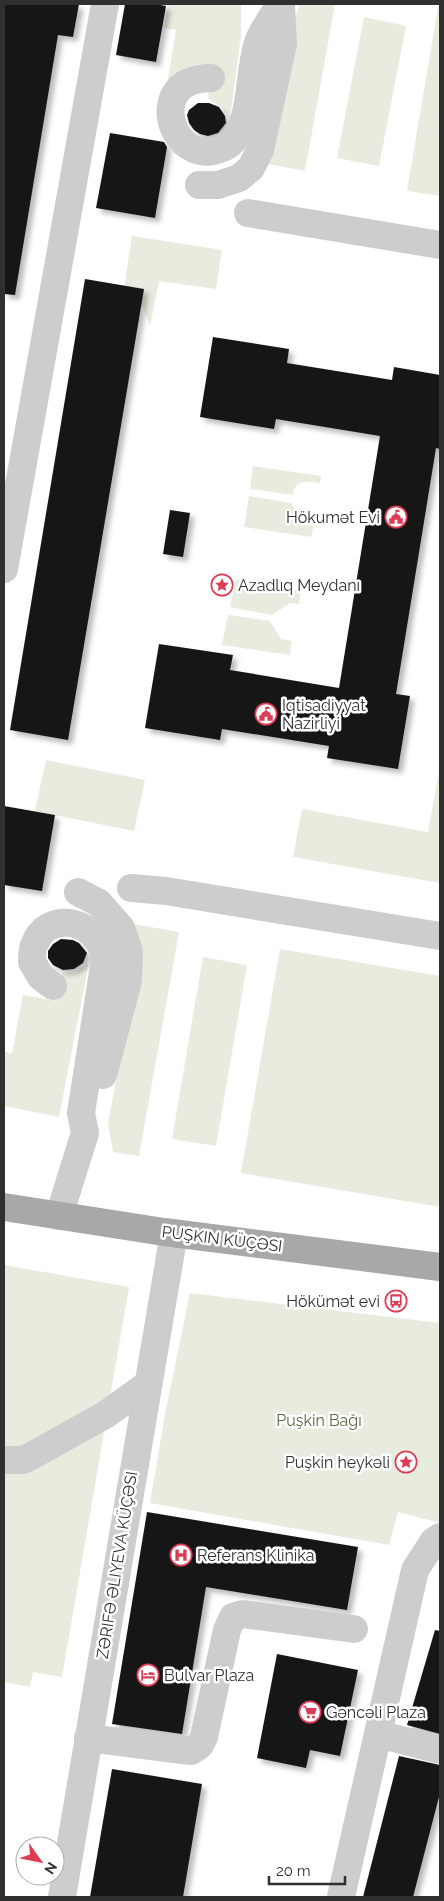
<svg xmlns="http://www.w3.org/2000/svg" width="444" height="1901" viewBox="0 0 444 1901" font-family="Raleway,sans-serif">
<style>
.green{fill:#e7ecdf}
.building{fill:#171717;filter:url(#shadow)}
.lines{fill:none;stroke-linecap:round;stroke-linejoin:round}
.minor{stroke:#cdcdcd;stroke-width:28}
.major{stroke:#a8a8a8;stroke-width:28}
.labels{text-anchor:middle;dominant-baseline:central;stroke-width:5;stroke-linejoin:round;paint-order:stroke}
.poi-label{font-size:16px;fill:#303030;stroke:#fff;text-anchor:start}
.street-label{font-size:16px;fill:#303030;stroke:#fff}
.park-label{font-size:16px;fill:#576a3f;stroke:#fff}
</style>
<defs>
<filter id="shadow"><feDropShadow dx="4.5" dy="4.5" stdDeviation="2.5" flood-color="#0004"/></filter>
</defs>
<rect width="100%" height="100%" fill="#fff"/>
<g class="green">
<polygon points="168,4 241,4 241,35 230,119 220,106 208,99 210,76 167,85 176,30 164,28"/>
<path d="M300 4H335L305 171 263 163C271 144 279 124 284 104 292 72 286 35 300 4Z"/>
<polygon points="438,7 440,7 440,196 407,191"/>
<polygon points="364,17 406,26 379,166 337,158"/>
<polygon points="132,236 222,250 216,289 159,281 150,326 142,304 124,288"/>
<path d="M253 466 321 476 320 483C308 481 294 479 293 495L250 489Z"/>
<polygon points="249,496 291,503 303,521 314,523 311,537 244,527"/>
<polygon points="236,579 301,591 299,604 290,603 272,615 230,607"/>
<polygon points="228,615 270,621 281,639 292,641 290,655 222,645"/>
<polygon points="46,760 145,780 134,831 35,811"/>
<polygon points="439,771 440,883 293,857 302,809 428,832"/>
<polygon points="134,924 179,932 139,1156 113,1152 108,1123 137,970"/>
<polygon points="280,949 440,976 440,1207 241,1173"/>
<polygon points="203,957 247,965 216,1146 172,1139"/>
<polygon points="89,963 59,1117 4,1106 4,1052 12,1053 23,995 57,1001 62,973 75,973"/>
<polygon points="4,1265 129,1287 62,1677 33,1672 30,1687 4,1682"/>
<polygon points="190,1293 440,1323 440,1523 398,1512 389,1545 150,1503 166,1409"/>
</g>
<g class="building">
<polygon points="4,4 79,4 73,37 58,35 15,295 4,294"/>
<polygon points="125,4 155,4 166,6 156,62 116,55"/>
<polygon points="198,103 209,103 219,107 225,116 226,123 218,133 208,136 200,134 194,130 189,123 187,115 189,110"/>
<polygon points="110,133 164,142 167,147 155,218 96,208"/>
<polygon points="85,279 144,289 68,740 10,730"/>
<polygon points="213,337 289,349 287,363 392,380 394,367 440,375 440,449 436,448 396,694 410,696 398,769 327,758 329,746 222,729 220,740 145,728 159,644 233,655 230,670 339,688 380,436 276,419 274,429 200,417"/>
<polygon points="170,510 190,513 183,557 163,554"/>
<polygon points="4,806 55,815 42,891 4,885"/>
<polygon points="61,939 73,940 79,943 87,953 83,963 74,969 63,970 53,965 48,958 48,951 53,944"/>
<polygon points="147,1512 358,1547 347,1610 206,1587 182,1734 112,1724"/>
<polygon points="435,1630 440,1631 440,1734 407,1725"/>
<polygon points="277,1654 358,1670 340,1756 310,1750 306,1768 257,1758"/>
<polygon points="399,1756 440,1765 440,1793 413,1897 363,1897"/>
<polygon points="112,1769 202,1784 183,1897 90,1897"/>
</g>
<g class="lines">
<g class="minor">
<path d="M211 78C203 78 197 79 189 82 150 100 178 170 225 147 255 131 247 68 259 40 264 28 273 16 280 4"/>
<polyline points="199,185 218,185 239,178 251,168 260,150 283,44 281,4"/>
<polyline points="248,213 440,245"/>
<polyline points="4,569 105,4"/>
<polyline points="131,888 166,891 440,936"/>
<polyline points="78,892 99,903 121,928 129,951 128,981 103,1075"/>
<path d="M53 986 41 977 32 962C32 956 32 948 35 943 48 912 89 919 102 947 104 952 104 960 104 966L81 1113 85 1133 59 1216"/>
<polyline points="4,1460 23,1460 33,1455 105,1415 147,1385"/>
<polyline points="378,1734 440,1750"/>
<polyline points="88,1738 191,1751 200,1745 204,1737 227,1630 233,1617 243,1614 354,1629"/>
<polyline points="62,1897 174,1233"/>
<polyline points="341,1897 415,1570 433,1542 440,1537"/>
</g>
<polyline class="major" points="4,1207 164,1232 440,1267"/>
</g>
<defs>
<g id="civic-ring" transform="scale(1.125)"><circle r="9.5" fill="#fff" stroke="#dd3c55" stroke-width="1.5"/><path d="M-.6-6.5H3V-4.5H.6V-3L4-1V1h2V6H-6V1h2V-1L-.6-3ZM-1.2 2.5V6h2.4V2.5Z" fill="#dd3c55"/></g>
<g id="sight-ring" transform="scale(1.125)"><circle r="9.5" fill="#fff" stroke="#dd3c55" stroke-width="1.5"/><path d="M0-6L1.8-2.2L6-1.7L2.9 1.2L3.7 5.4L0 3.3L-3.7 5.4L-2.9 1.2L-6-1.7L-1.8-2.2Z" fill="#dd3c55"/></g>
<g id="bus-ring" transform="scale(1.125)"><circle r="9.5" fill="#fff" stroke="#dd3c55" stroke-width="1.5"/><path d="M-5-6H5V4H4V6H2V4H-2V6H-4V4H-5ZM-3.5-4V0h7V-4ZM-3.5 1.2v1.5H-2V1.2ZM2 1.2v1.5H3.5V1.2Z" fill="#dd3c55"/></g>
<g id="hospital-ring" transform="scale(1.125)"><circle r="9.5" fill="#fff" stroke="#dd3c55" stroke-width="1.5"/><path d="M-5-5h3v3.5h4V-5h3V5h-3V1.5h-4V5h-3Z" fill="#dd3c55"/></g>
<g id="hotel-ring" transform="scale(1.125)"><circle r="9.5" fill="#fff" stroke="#dd3c55" stroke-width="1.5"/><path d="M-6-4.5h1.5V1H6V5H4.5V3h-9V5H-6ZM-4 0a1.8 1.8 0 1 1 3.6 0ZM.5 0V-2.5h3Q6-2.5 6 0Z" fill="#dd3c55"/></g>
<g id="supermarket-ring" transform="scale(1.125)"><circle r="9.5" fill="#fff" stroke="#dd3c55" stroke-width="1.5"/><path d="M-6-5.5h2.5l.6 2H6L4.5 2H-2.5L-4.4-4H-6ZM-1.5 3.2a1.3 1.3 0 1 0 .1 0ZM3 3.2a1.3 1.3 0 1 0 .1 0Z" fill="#dd3c55"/></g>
</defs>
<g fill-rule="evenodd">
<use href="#civic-ring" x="396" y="517"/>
<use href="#sight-ring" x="222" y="585"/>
<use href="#civic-ring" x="266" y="714"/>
<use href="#bus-ring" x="396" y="1301"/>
<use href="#sight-ring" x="406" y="1462"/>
<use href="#hospital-ring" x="181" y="1555"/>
<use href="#hotel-ring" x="148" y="1675"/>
<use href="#supermarket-ring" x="310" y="1712"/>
</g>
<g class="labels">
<g class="poi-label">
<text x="380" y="517" text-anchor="end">Hökumət Evi</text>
<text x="238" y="585">Azadlıq Meydanı</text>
<text x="282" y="705">Iqtisadiyyat<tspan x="282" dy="18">Nazirliyi</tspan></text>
<text x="380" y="1301" text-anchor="end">Hökümət evi</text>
<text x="390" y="1462" text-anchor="end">Puşkin heykəli</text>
<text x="197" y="1555">Referans Klinika</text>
<text x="164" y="1675">Bulvar Plaza</text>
<text x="326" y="1712">Gəncəli Plaza</text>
</g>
<g class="street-label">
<text transform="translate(222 1239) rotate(7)">PUŞKIN KÜÇƏSI</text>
<text transform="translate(117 1565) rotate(-81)">ZƏRIFƏ ƏLIYEVA KÜÇƏSI</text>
</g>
<g class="park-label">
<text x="319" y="1420">Puşkin Bağı</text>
</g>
</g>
<rect width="444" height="1901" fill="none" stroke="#303030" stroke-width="10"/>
<g transform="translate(40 1861) rotate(123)"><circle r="24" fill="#ffffff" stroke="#acacac"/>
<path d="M0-4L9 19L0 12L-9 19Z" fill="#dd3c55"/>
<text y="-8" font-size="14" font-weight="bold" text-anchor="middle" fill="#303030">N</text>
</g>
<path d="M269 1876v8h76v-8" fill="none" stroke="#303030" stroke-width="2.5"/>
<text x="276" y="1876" font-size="15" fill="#303030" stroke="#ffffff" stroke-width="4" paint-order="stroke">20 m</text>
</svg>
